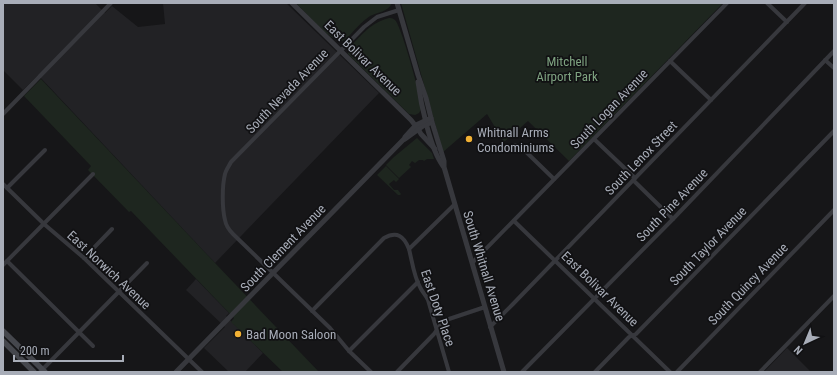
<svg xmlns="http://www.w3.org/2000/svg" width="837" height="375" viewBox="0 0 837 375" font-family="'Roboto Condensed',sans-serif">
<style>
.built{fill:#222225}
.green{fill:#1e261f}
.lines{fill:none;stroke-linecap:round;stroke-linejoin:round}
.minor{stroke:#37383d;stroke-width:4}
.tertiary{stroke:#37383d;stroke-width:5}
.secondary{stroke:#45474d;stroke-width:5.5}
.poi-dot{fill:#f2b134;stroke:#111113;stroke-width:1.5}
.labels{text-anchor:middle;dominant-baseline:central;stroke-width:3.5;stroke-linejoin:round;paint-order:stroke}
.street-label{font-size:13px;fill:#a8adb8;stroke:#111113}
.park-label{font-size:13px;fill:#7fa381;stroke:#111113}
.poi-label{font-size:13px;fill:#a8adb8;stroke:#111113;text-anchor:start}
</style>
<rect width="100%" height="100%" fill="#161618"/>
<g class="built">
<polygon points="3,3 95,3 105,13 112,6 138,27 165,24 163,3 286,3 379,93 215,263 38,75 23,90 3,70"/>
<polygon points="196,279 229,313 226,316 263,353 245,372 229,372 204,348 225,327 186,290"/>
<polygon points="787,348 811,372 764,372"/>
</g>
<g class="green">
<path d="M296 3H392C388 12 378 12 370 16 361 22 354 31 346 39 343 41 341 42 337 40 325 35 306 13 296 3Z"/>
<polygon points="401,3 723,3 569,161 528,121 504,142 487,114 443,152"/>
<path d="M389 18C391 18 392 18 395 20 401 25 421 96 421 107 421 110 421 110 419 113L415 115 409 114 348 54V51L349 48C362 35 370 23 389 18Z"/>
<polygon points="41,79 215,263 319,372 283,372 231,322 234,318 131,211 129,212 88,170 91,166 24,96"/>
<polygon points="417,138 432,153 434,159 427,159 424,161 423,160 419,160 415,163 412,161 409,165 411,167 399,178 386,165 394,157"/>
<polygon points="386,166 399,179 396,182 394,180 389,184 394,190 398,190 401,194 400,195 398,195 377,175"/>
</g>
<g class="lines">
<g class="minor">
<polyline points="767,3 787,22"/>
<polyline points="825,60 834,68"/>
<polyline points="670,61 711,100"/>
<polyline points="3,114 111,3"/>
<polyline points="594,139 635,178"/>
<polyline points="515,145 523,149 554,179"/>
<polyline points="633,180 673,219"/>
<polyline points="3,184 44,224 84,258 202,372"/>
<polyline points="7,188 45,150"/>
<polyline points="514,221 670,372"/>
<path d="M409 249C412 261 414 277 420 287 422 292 426 295 428 300L449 372"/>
<polyline points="84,258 112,229"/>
<polyline points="7,261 93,346"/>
<polyline points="472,263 727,3"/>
<polyline points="3,265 93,174"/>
<path d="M312 311 384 238C397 231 404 236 409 249L454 205"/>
<polyline points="490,327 513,304 805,3"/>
<polyline points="349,351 418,282"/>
<polyline points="40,372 147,263"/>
<path d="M371 372 349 351 330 328 233 234C229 230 226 226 225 220 222 208 222 186 225 174 226 170 229 166 231 162L364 27 377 17 399 10"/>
<polyline points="397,372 434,334 440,325 443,322 449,319 485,307"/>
<polyline points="522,372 673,219 834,51"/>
<polyline points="595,372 629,337 636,334 834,131"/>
<polyline points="677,372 834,210"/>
<polyline points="760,372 834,296"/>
</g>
<g class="tertiary">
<polyline points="292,3 411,120 418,129 421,134 435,149"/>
<polyline points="397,3 418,75 426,98 432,122 444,161 444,167 504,372"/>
<path d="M418 82C421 105 430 148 443 166"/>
<polyline points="405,139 423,126 430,123"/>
<polyline points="176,372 404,139 405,137 416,125 431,118"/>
</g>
<g class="secondary">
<polyline points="3,331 45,372"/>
<polyline points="3,341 34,372"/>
</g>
</g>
<g class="poi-dot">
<circle cx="469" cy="139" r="4"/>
<circle cx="238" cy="334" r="4"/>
</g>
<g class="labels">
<g class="street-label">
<text transform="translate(363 58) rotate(44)">East Bolivar Avenue</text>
<text transform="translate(287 91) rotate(-46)">South Nevada Avenue</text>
<text transform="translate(609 109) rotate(-46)">South Logan Avenue</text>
<text transform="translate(641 158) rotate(-46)">South Lenox Street</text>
<text transform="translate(672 205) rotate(-46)">South Pine Avenue</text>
<text transform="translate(708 246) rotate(-46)">South Taylor Avenue</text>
<text transform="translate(283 248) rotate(-46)">South Clement Avenue</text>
<text transform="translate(484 266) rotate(73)">South Whitnall Avenue</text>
<text transform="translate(109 270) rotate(43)">East Norwich Avenue</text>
<text transform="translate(748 284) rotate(-46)">South Quincy Avenue</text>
<text transform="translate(600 289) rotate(44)">East Bolivar Avenue</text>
<text transform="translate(438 308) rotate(71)">East Doty Place</text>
</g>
<g class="park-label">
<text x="567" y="61">Mitchell<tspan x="567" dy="15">Airport Park</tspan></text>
</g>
<g class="poi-label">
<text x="477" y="132">Whitnall Arms<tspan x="477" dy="15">Condominiums</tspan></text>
<text x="246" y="334">Bad Moon Saloon</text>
</g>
</g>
<rect width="837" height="375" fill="none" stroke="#a8adb8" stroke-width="8"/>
<g transform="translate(805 343) rotate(224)" stroke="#111113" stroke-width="3" paint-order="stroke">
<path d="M0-3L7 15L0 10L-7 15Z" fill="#a8adb8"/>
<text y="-6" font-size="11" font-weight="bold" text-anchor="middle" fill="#a8adb8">N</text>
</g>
<path d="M14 355v6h109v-6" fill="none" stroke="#a8adb8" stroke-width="2"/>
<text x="20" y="355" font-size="12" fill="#a8adb8" stroke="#111113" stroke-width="3" paint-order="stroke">200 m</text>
</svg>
